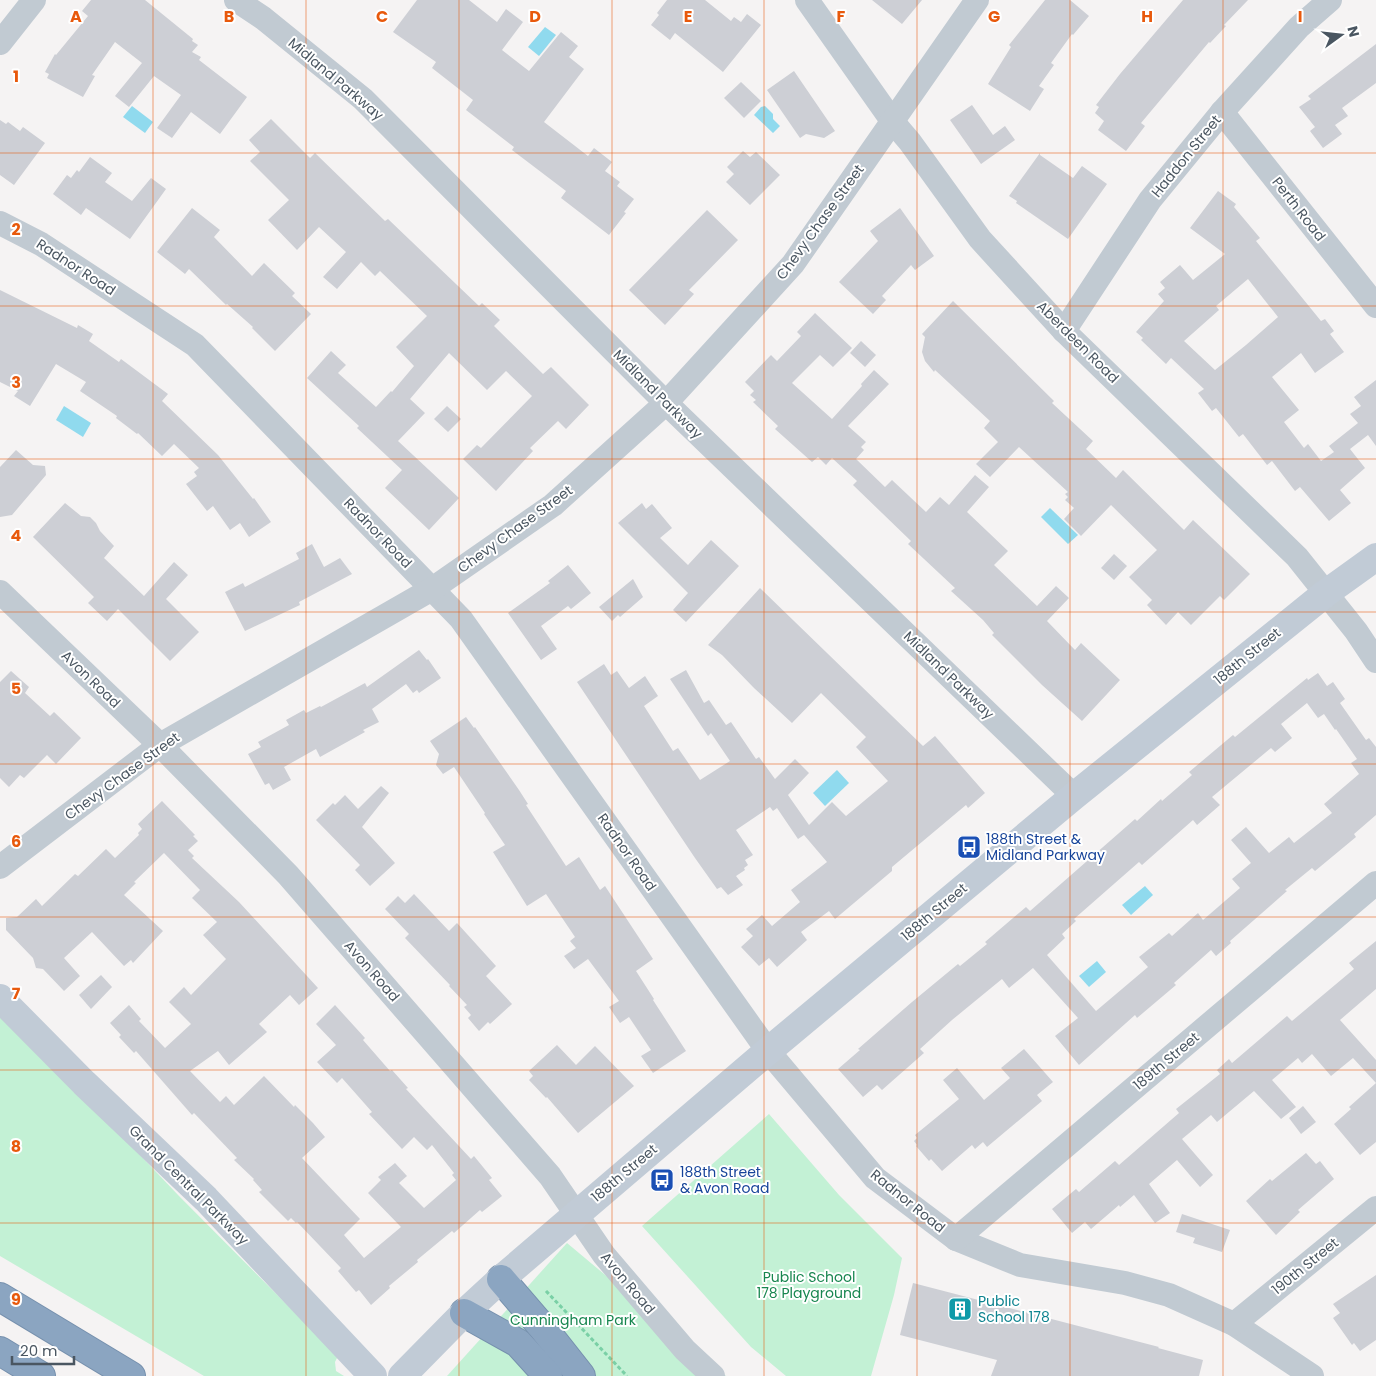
<svg xmlns="http://www.w3.org/2000/svg" width="1376" height="1376" viewBox="0 0 1376 1376" font-family="Poppins,sans-serif">
<style>
.green{fill:#c3f1d5}
.water{fill:#90daee}
.building{fill:#cdcfd5;fill-rule:evenodd}
.lines{fill:none;stroke-linecap:round;stroke-linejoin:round}
.highway-casing{stroke:#7690ad;stroke-width:30}
.path{stroke:#7ad0a6;stroke-width:3;stroke-dasharray:4 2.5;stroke-linecap:butt}
.street{stroke:#c1cad2;stroke-width:24}
.secondary{stroke:#c1cbd6;stroke-width:28}
.highway{stroke:#8ba5c1;stroke-width:28}
.grid{fill:none;stroke:#e8590c;stroke-width:1;stroke-opacity:0.55}
.labels{text-anchor:middle;dominant-baseline:central;stroke-width:4;stroke-linejoin:round;paint-order:stroke}
.street-label{font-size:14px;fill:#4a5661;stroke:#fff}
.transit-label{font-size:14px;fill:#164399;stroke:#fff;text-anchor:start}
.park-label{font-size:14px;fill:#17864f;stroke:#fff}
.culture-label{font-size:14px;fill:#0d838f;stroke:#fff;text-anchor:start}
.grid-label{font-size:16px;text-anchor:middle;font-weight:bold;fill:#e8590c;stroke:#fff;stroke-width:4;stroke-linejoin:round;paint-order:stroke}
</style>
<rect width="100%" height="100%" fill="#f5f3f3"/>
<g class="green">
<polygon points="0,1008 179,1196 338,1356 335,1362 336,1371 344,1376 204,1376 0,1256"/>
<polygon points="769,1114 839,1195 902,1258 894,1295 871,1376 786,1376 751,1347 642,1226"/>
<polygon points="567,1243 726,1376 447,1376"/>
</g>
<g class="water">
<polygon points="545,27 556,35 539,56 528,47"/>
<polygon points="132,106 153,122 145,133 123,117"/>
<polygon points="765,106 773,114 773,119 780,126 773,133 754,115 761,107"/>
<polygon points="64,406 91,423 83,437 56,420"/>
<polygon points="1050,508 1078,535 1068,544 1041,517"/>
<polygon points="837,770 849,783 825,806 813,793"/>
<polygon points="1145,886 1153,895 1131,915 1122,905"/>
<polygon points="1097,961 1106,972 1089,987 1079,976"/>
</g>
<g class="building">
<polygon points="91,0 145,0 193,39 192,41 198,45 192,52 201,57 199,60 247,97 220,134 191,112 172,138 157,128 181,95 154,76 129,107 115,96 142,63 115,42 92,75 95,76 83,97 47,78 49,74 45,72 55,54 56,55 88,16 82,11"/>
<polygon points="417,0 469,0 497,22 506,9 523,22 502,50 529,71 561,32 578,46 569,57 584,69 544,122 588,156 594,148 612,162 605,171 620,182 617,186 634,199 624,212 626,213 609,235 561,198 566,191 512,150 514,147 466,110 473,100 432,68 436,62 393,32"/>
<polygon points="667,0 705,0 731,21 734,17 741,22 747,14 761,25 723,72 675,33 670,40 651,25 659,15 657,13"/>
<polygon points="872,0 922,0 902,24"/>
<polygon points="1045,0 1070,0 1089,16 1073,35 1072,34 1051,63 1054,65 1039,86 1044,89 1030,111 988,84 1011,47 1009,45"/>
<polygon points="1183,0 1248,0 1224,25 1226,26 1210,43 1209,42 1141,123 1145,126 1126,151 1098,130 1104,121 1095,113 1099,107 1096,105 1120,74"/>
<polygon points="1376,44 1376,83 1342,108 1348,116 1335,125 1342,134 1323,148 1310,131 1315,127 1299,107 1311,99 1308,96"/>
<polygon points="794,71 835,131 824,138 806,134 800,138 767,90"/>
<polygon points="741,82 761,101 744,118 724,98"/>
<polygon points="972,105 993,135 1005,126 1015,140 981,164 950,120"/>
<polygon points="271,119 310,158 315,153 385,221 388,219 479,306 482,303 500,320 494,326 543,374 551,367 589,405 566,429 558,421 530,448 533,451 496,491 463,459 477,445 481,448 532,396 506,371 487,390 449,353 410,399 425,413 398,441 459,498 429,530 385,488 402,470 357,428 359,426 307,378 331,351 346,365 338,373 376,407 391,391 392,392 414,366 396,347 427,316 380,271 375,276 361,262 337,289 323,277 346,252 319,227 297,250 268,220 289,200 250,161 260,152 249,140"/>
<polygon points="0,120 6,124 8,122 20,131 23,127 45,143 14,185 0,175"/>
<polygon points="743,151 750,157 756,152 780,175 750,205 726,182 734,174 727,167"/>
<polygon points="1040,153 1040,155 1073,178 1082,166 1107,184 1068,239 1016,203 1017,201 1009,196"/>
<polygon points="90,157 112,173 105,182 132,201 151,178 166,189 130,239 86,208 81,215 53,194 67,175 71,178 77,170 79,172"/>
<path d="M1218 191 1236 204 1234 207 1260 238 1256 241 1321 321 1325 319 1334 331 1330 334 1344 352 1315 373 1301 353 1272 377 1299 410 1284 422 1304 448 1308 444 1321 461 1334 452 1329 446 1358 423 1350 414 1361 406 1354 397 1376 380V446L1368 435 1350 449 1365 468 1340 490 1351 503 1329 521 1300 487 1295 491 1272 461 1267 465 1243 434 1239 437 1216 408 1212 411 1198 393 1204 389 1171 358 1166 364 1141 340 1143 338 1136 332 1164 301 1158 294 1165 288 1160 282 1180 265 1193 280 1225 254 1190 228ZM1248 279 1278 317 1246 345 1215 370 1184 341 1219 310 1216 306Z"/>
<polygon points="192,208 220,230 214,237 252,276 264,263 295,293 292,296 311,314 275,351 252,328 253,327 227,304 226,305 189,269 185,274 157,252"/>
<polygon points="900,208 934,256 915,270 911,265 882,296 886,300 873,314 839,282 878,241 870,231"/>
<polygon points="707,210 738,240 689,290 694,294 665,325 629,290"/>
<polygon points="0,290 77,328 78,325 93,334 89,341 119,362 121,359 168,394 162,401 218,455 253,499 254,498 271,522 249,537 240,523 230,530 213,506 207,511 186,484 197,476 194,472 199,468 174,444 162,456 138,433 137,434 116,418 117,416 80,391 86,382 56,364 30,406 14,396 18,391 0,382"/>
<polygon points="953,301 1054,401 1052,403 1093,441 1086,449 1116,478 1123,470 1184,530 1193,520 1250,574 1224,600 1220,596 1191,625 1178,612 1166,625 1147,605 1152,600 1129,577 1157,550 1111,505 1081,536 1064,519 1074,508 1065,500 1068,497 1065,494 1068,492 1019,447 990,477 976,464 998,442 984,428 990,421 935,370 934,372 925,361 922,352 925,337 922,334"/>
<polygon points="815,313 852,348 833,367 820,355 792,383 832,419 862,386 861,384 874,370 889,384 848,426 866,442 861,447 864,450 856,459 885,487 892,480 926,512 940,497 949,505 975,475 989,487 967,512 1008,551 994,565 1037,606 1056,586 1069,598 1047,621 1075,650 1081,643 1120,680 1082,721 1042,685 992,635 994,633 983,620 951,591 955,588 908,544 911,541 853,485 857,481 832,458 826,465 818,457 812,462 775,429 778,426 753,402 756,400 750,395 754,391 745,382 771,355 777,361 801,336 797,332"/>
<polygon points="861,341 876,355 865,367 850,353"/>
<polygon points="447,406 461,419 448,432 434,419"/>
<polygon points="16,450 33,465 45,466 46,475 12,515 0,517 0,467"/>
<polygon points="65,503 81,516 90,517 96,523 100,531 114,546 104,558 144,596 174,562 188,575 166,599 199,632 170,661 118,609 107,621 88,603 94,597 33,537"/>
<polygon points="642,503 646,509 652,504 672,528 660,538 688,565 711,540 739,566 686,622 673,610 688,593 618,523"/>
<polygon points="312,544 324,567 340,558 352,574 299,602 300,605 245,631 225,592 243,583 245,587 299,559 296,553"/>
<polygon points="1114,554 1127,566 1114,580 1101,568"/>
<polygon points="568,565 591,593 571,609 568,606 541,626 557,649 541,660 508,613 550,583 548,581"/>
<polygon points="633,579 643,597 620,617 618,615 612,621 599,607"/>
<polygon points="760,588 923,746 935,736 985,793 968,808 966,805 892,867 892,871 835,919 829,911 801,932 807,940 777,967 769,958 759,966 741,947 753,936 746,929 762,915 772,926 800,902 791,890 827,862 804,835 798,839 777,808 773,811 770,807 736,830 753,855 745,860 748,865 744,868 745,870 736,876 743,885 728,895 721,887 717,889 695,858 577,682 604,664 611,675 617,671 629,688 645,676 658,696 644,706 673,751 678,748 700,780 730,761 711,733 708,736 670,679 686,670 704,703 709,700 726,725 731,722 756,759 759,757 775,779 795,759 809,773 788,795 809,825 832,802 846,816 888,781 856,747 866,737 821,693 792,723 754,688 722,655 708,645"/>
<polygon points="419,650 427,660 428,659 441,678 419,693 417,690 413,693 406,684 372,709 379,722 363,730 365,732 320,757 316,749 284,767 291,780 273,790 269,783 265,785 248,754 261,747 258,742 289,725 286,720 304,710 306,713 320,706 321,707 365,683 367,687"/>
<polygon points="11,671 29,687 25,693 50,716 54,712 81,738 56,764 47,755 24,778 20,775 9,787 0,778 0,682"/>
<path d="M1318 673 1327 686 1333 682 1345 699 1340 703 1366 740 1369 738 1376 747V815L1354 834 1356 837 1315 871 1312 868 1285 890 1287 891 1230 941 1231 943 1216 956 1211 950 1174 983 1176 985 1137 1018 1135 1015 1079 1065 1055 1036 1078 1018 1033 968 1009 988 1002 979 952 1020 920 1049 924 1053 882 1090 877 1085 863 1097 838 1069 860 1050 858 1049 912 1002 958 964 960 966 987 944 985 942 1026 907 1030 911 1135 819 1137 821 1161 799 1162 801 1192 775 1189 772 1233 735 1235 737 1307 678 1308 680ZM1307 703 1318 718 1324 714 1335 730 1336 729 1357 759 1351 763 1359 774 1324 804 1332 813 1294 843 1289 837 1269 853 1246 827 1231 840 1251 863 1232 879 1240 888 1203 920 1198 913 1172 936 1169 933 1139 957 1148 967 1096 1011 1047 955 1065 938 1062 934 1076 921 1074 919 1139 862 1142 865 1193 820 1197 825 1220 805 1212 797 1271 748 1275 752 1292 738 1281 724Z"/>
<polygon points="466,717 474,728 475,727 519,790 528,804 526,805 566,866 579,857 600,890 605,886 653,959 636,971 654,999 653,1000 686,1051 653,1073 641,1056 651,1050 629,1017 620,1023 609,1007 619,1001 588,959 574,969 564,956 576,948 570,941 575,937 546,894 527,906 493,852 505,845 484,814 485,813 454,767 443,774 436,765 439,754 430,741"/>
<polygon points="381,786 389,793 362,827 395,863 370,886 355,870 360,865 316,820 333,803 335,805 345,795 358,809"/>
<polygon points="162,801 195,835 193,836 198,841 188,850 194,856 192,858 239,902 318,988 299,1005 290,995 259,1024 267,1032 229,1065 218,1051 190,1071 220,1102 226,1096 234,1105 264,1076 294,1107 295,1105 313,1123 325,1137 302,1158 360,1219 344,1235 364,1258 401,1227 368,1193 381,1180 378,1177 395,1163 407,1176 399,1183 424,1208 456,1180 452,1175 454,1173 432,1145 427,1150 414,1137 402,1149 369,1114 372,1112 342,1078 337,1083 317,1062 336,1045 316,1024 335,1005 365,1038 363,1040 390,1071 392,1070 408,1088 406,1089 471,1159 474,1156 492,1178 489,1180 502,1196 482,1212 480,1210 454,1233 452,1231 417,1260 418,1262 389,1286 390,1288 371,1305 359,1290 356,1292 338,1271 341,1268 297,1222 296,1223 291,1218 288,1221 259,1192 262,1190 253,1180 254,1179 234,1160 237,1158 194,1113 192,1115 136,1051 134,1053 119,1037 121,1035 110,1023 129,1005 141,1019 139,1021 165,1048 191,1024 169,1002 184,987 191,995 226,959 203,935 217,922 192,898 200,890 164,853 134,882 136,883 124,895 163,931 133,963 131,960 124,966 92,932 64,958 80,976 64,991 43,969 36,968 33,958 6,930 6,918 17,917 36,899 42,906 75,874 78,876 106,849 115,858 139,835 138,833 142,829 138,824"/>
<polygon points="414,894 449,931 457,923 496,966 486,976 512,1004 490,1024 488,1022 479,1031 468,1018 471,1015 464,1007 467,1005 449,986 450,985 405,938 409,934 385,909 398,896 405,903"/>
<polygon points="1376,941 1376,989 1340,1020 1376,1060 1376,1142 1360,1155 1334,1124 1351,1109 1349,1107 1376,1083 1353,1058 1331,1076 1312,1054 1302,1063 1298,1058 1272,1080 1296,1107 1281,1119 1254,1091 1217,1122 1211,1115 1182,1139 1213,1175 1200,1187 1177,1160 1149,1184 1170,1213 1155,1223 1134,1195 1120,1207 1119,1205 1091,1229 1085,1222 1072,1233 1052,1209 1076,1189 1079,1192 1115,1161 1119,1165 1179,1113 1176,1109 1220,1074 1217,1070 1229,1059 1232,1063 1287,1016 1292,1021 1354,969 1349,963"/>
<polygon points="101,975 112,987 91,1009 79,995"/>
<polygon points="557,1045 576,1065 595,1046 634,1086 578,1133 547,1097 546,1098 529,1080 533,1076 529,1071"/>
<polygon points="1024,1049 1053,1082 1037,1095 1042,1101 987,1147 983,1142 975,1149 972,1145 942,1171 931,1159 929,1161 916,1146 917,1145 914,1141 917,1138 915,1135 959,1099 943,1080 957,1068 984,1100 1010,1078 1001,1068"/>
<polygon points="1303,1106 1316,1122 1301,1134 1289,1118"/>
<polygon points="1306,1153 1316,1164 1320,1161 1334,1179 1298,1210 1300,1212 1276,1235 1246,1201 1270,1179 1272,1181"/>
<polygon points="1182,1214 1230,1230 1222,1252 1193,1243 1195,1238 1176,1232"/>
<polygon points="1376,1275 1376,1340 1360,1351 1354,1343 1352,1345 1333,1318 1340,1313 1333,1304"/>
<polygon points="913,1283 1159,1347 1158,1348 1203,1360 1199,1376 991,1376 997,1360 900,1335"/>
</g>
<g class="lines">
<g class="highway-casing">
<g id="highway">
<polyline points="501,1279 544,1329 581,1376"/>
<polyline points="0,1297 131,1376"/>
<polyline points="464,1313 518,1343 548,1376"/>
<polyline points="0,1351 41,1376"/>
</g>
</g>
<polyline class="path" points="546,1291 627,1376"/>
<g class="street">
<polyline points="236,0 263,18 363,99 666,403 1074,796"/>
<polyline points="807,0 893,122 910,142 980,239 1064,331 1297,557 1356,631 1376,661"/>
<polyline points="0,43 34,0"/>
<polyline points="1222,112 1376,306"/>
<polyline points="0,223 41,244 195,345 461,619 768,1051 875,1178 956,1239 1020,1265 1125,1283 1169,1295 1234,1324 1312,1376"/>
<polyline points="1064,331 1150,200 1222,112 1299,27 1330,0"/>
<polyline points="0,592 160,745 288,875 550,1176 604,1255 685,1350 713,1376"/>
<polyline points="0,867 160,745 432,589 553,505 666,403 793,264 977,0"/>
<polyline points="956,1239 1376,883"/>
<polyline points="1234,1324 1376,1208"/>
</g>
<g class="secondary">
<polyline points="0,998 84,1083 206,1199 373,1376"/>
<polyline points="402,1376 464,1313 501,1279 768,1051 1074,796 1326,593 1376,557"/>
</g>
<use href="#highway" class="highway"/>
</g>
<path class="grid" d="M153 0V1376M306 0V1376M459 0V1376M612 0V1376M764 0V1376M917 0V1376M1070 0V1376M1223 0V1376M0 153H1376M0 306H1376M0 459H1376M0 612H1376M0 764H1376M0 917H1376M0 1070H1376M0 1223H1376"/>
<defs>
<g id="bus-square" transform="scale(1.25)"><rect x="-9" y="-9" width="18" height="18" rx="4" fill="#1a4fb4" stroke="#fff"/><path d="M-5-6H5V4H4V6H2V4H-2V6H-4V4H-5ZM-3.5-4V0h7V-4ZM-3.5 1.2v1.5H-2V1.2ZM2 1.2v1.5H3.5V1.2Z" fill="#fff"/></g>
<g id="building-square" transform="scale(1.25)"><rect x="-9" y="-9" width="18" height="18" rx="4" fill="#0f9aa8" stroke="#fff"/><path d="M-4-6H4V6H1V3H-1V6H-4ZM-2.5-4.3h1.7v1.8h-1.7ZM.8-4.3h1.7v1.8H.8ZM-2.5-1h1.7V.8h-1.7ZM.8-1h1.7V.8H.8Z" fill="#fff"/></g>
</defs>
<g fill-rule="evenodd">
<use href="#bus-square" x="969" y="847"/>
<use href="#bus-square" x="662" y="1180"/>
<use href="#building-square" x="960" y="1309"/>
</g>
<g class="labels">
<g class="street-label">
<text transform="translate(336 79) rotate(40)">Midland Parkway</text>
<text transform="translate(1186 156) rotate(-51)">Haddon Street</text>
<text transform="translate(1299 209) rotate(52)">Perth Road</text>
<text transform="translate(820 222) rotate(-54)">Chevy Chase Street</text>
<text transform="translate(76 267) rotate(33)">Radnor Road</text>
<text transform="translate(1078 342) rotate(45)">Aberdeen Road</text>
<text transform="translate(658 394) rotate(45)">Midland Parkway</text>
<text transform="translate(515 529) rotate(-36)">Chevy Chase Street</text>
<text transform="translate(378 533) rotate(46)">Radnor Road</text>
<text transform="translate(1247 656) rotate(-39)">188th Street</text>
<text transform="translate(949 675) rotate(44)">Midland Parkway</text>
<text transform="translate(91 679) rotate(44)">Avon Road</text>
<text transform="translate(122 776) rotate(-36)">Chevy Chase Street</text>
<text transform="translate(627 852) rotate(55)">Radnor Road</text>
<text transform="translate(934 912) rotate(-40)">188th Street</text>
<text transform="translate(372 971) rotate(49)">Avon Road</text>
<text transform="translate(1166 1061) rotate(-40)">189th Street</text>
<text transform="translate(624 1173) rotate(-40)">188th Street</text>
<text transform="translate(189 1185) rotate(45)">Grand Central Parkway</text>
<text transform="translate(908 1201) rotate(39)">Radnor Road</text>
<text transform="translate(1305 1266) rotate(-39)">190th Street</text>
<text transform="translate(628 1283) rotate(50)">Avon Road</text>
</g>
<g class="transit-label">
<text x="986" y="839">188th Street &amp;<tspan x="986" dy="16">Midland Parkway</tspan></text>
<text x="680" y="1172">188th Street<tspan x="680" dy="16">&amp; Avon Road</tspan></text>
</g>
<g class="park-label">
<text x="809" y="1277">Public School<tspan x="809" dy="16">178 Playground</tspan></text>
<text x="573" y="1320">Cunningham Park</text>
</g>
<g class="culture-label">
<text x="978" y="1301">Public<tspan x="978" dy="16">School 178</tspan></text>
</g>
</g>
<g class="grid-label">
<text x="76" y="22">A</text>
<text x="229" y="22">B</text>
<text x="382" y="22">C</text>
<text x="535" y="22">D</text>
<text x="688" y="22">E</text>
<text x="841" y="22">F</text>
<text x="994" y="22">G</text>
<text x="1147" y="22">H</text>
<text x="1300" y="22">I</text>
<text x="16" y="82">1</text>
<text x="16" y="235">2</text>
<text x="16" y="388">3</text>
<text x="16" y="541">4</text>
<text x="16" y="694">5</text>
<text x="16" y="847">6</text>
<text x="16" y="999">7</text>
<text x="16" y="1152">8</text>
<text x="16" y="1305">9</text>
</g>
<g transform="translate(1341 35) rotate(75)" stroke="#ffffff" stroke-width="4" paint-order="stroke">
<path d="M0-4L9 19L0 12L-9 19Z" fill="#4a5661"/>
<text y="-8" font-size="14" font-weight="bold" text-anchor="middle" fill="#4a5661">N</text>
</g>
<path d="M12 1356v8h62v-8" fill="none" stroke="#4a5661" stroke-width="2.5"/>
<text x="20" y="1356" font-size="15" fill="#4a5661" stroke="#ffffff" stroke-width="4" paint-order="stroke">20 m</text>
</svg>
